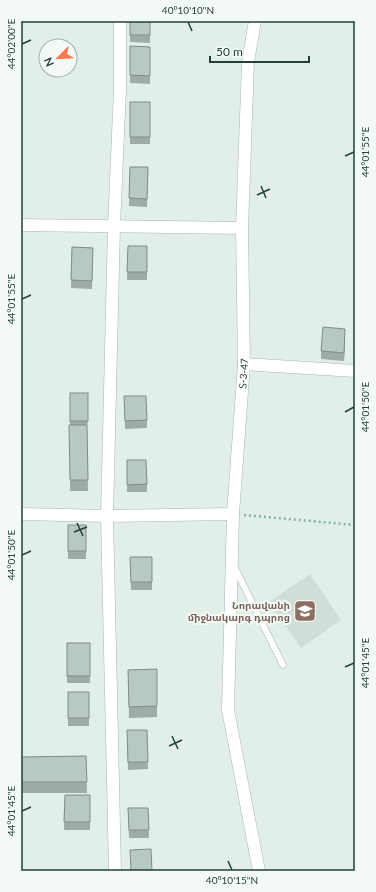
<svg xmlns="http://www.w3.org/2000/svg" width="376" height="892" viewBox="0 0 376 892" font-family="Lato,'Noto Sans Armenian',sans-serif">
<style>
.built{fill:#d0ded7}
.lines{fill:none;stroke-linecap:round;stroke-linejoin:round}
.service-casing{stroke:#a4b7af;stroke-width:7}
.minor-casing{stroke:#a4b7af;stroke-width:13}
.secondary-casing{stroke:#a0bbb1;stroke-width:13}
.path{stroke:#80b4a3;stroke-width:2.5;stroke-dasharray:2 3;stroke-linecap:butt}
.service{stroke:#fff;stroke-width:6}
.minor{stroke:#fff;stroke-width:12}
.secondary{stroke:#fff;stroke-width:12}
.wall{fill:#9dada6}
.shaded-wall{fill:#808d87}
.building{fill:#b7c9c1;stroke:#808d87}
.ticks{fill:none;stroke:#204137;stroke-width:1.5}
.labels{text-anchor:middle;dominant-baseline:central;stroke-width:4;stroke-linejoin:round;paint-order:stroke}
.street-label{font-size:10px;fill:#204137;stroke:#f3faf6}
.education-label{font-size:10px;font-weight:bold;fill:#785e54;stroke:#f3faf6;text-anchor:end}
.neatline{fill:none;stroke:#204137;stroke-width:1.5}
.ticks-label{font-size:10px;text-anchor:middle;fill:#204137}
</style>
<rect width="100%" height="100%" fill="#e2eee8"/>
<polygon class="built" points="310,574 341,620 301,648 269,602"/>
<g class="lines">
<g class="service-casing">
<polyline id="service" points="234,566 283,665"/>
</g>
<g class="minor-casing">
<g id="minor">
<polyline points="21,225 242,228"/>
<polyline points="244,364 355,371"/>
<polyline points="233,514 228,710 259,871"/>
<polyline points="115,871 107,516 114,226 120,89 120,21"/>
</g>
</g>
<g class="secondary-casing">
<g id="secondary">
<path id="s1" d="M21 514 107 516 233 514 244 364 242 228 248 62 255 21"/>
</g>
</g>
<polyline class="path" points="244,515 355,525"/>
<use href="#service" class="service"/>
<use href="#minor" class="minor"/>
<use href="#secondary" class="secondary"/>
</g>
<g class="wall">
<polygon points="130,21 150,21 150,43 130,42"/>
<polygon points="130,46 150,47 150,84 130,83"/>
<rect x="130" y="102" width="20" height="42"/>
<polygon points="130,167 148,167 147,207 129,206"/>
<polygon points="128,246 147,246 147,280 127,280"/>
<polygon points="72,247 93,248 92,289 71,288"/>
<polygon points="345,337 344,361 321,359 321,351"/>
<polygon points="70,393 88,421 87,428 88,491 70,491"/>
<polygon points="124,396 147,420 147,428 125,429"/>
<polygon points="127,460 147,484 147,492 127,492"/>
<rect x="68" y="525" width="18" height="34"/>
<polygon points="130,557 152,557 152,590 131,590"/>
<rect x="67" y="643" width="23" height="40"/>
<polygon points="157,669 157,717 129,718 128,670"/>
<polygon points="68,692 89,718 89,726 68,726"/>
<polygon points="127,730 147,730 148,769 128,770"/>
<polygon points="86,756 87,793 21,793 21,757"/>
<polygon points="65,795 90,795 90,830 64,830"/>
<polygon points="128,808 148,808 149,838 129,838"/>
</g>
<polygon class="shaded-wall" points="345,329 345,337 344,361 344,353"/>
<g class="building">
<rect x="130" y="21" width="20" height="14"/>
<polygon points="130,46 150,47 150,76 130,75"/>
<rect x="130" y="102" width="20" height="35"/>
<polygon points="130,167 148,167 147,199 129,198"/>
<polygon points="128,246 147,246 147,272 127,272"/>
<polygon points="72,247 93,248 92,281 71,280"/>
<polygon points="323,327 345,329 344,353 321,351"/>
<rect x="70" y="393" width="18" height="28"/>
<polygon points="124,396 146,396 147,420 125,421"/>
<polygon points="69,425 87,425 88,480 70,480"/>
<polygon points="127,460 146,460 147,484 127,485"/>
<rect x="68" y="525" width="18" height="26"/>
<polygon points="130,557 152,557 152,582 131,582"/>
<rect x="67" y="643" width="23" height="33"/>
<polygon points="157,669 157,706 129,707 128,670"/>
<rect x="68" y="692" width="21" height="26"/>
<polygon points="127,730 147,730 148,762 128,762"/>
<polygon points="86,756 87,782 21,782 21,757"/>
<polygon points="65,795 90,795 90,822 64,822"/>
<polygon points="128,808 148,808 149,830 129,830"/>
<polygon points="151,849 152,871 131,871 130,850"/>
</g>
<path class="ticks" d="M188 22 192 31M22 44 31 40M345 156 354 152M261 186 266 198M257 195 270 189M22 299 31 295M345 412 354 407M77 523 83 536M74 532 87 527M22 555 31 551M345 667 354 663M172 736 178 749M169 746 182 740M22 811 31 807M228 861 232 870"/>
<defs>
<g id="school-square" transform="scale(1.15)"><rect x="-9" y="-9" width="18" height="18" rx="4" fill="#8d6e63" stroke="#f3faf6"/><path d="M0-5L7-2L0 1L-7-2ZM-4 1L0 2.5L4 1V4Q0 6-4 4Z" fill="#fff"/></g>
</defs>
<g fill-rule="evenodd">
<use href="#school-square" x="305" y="611"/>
</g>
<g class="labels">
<g class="street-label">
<text stroke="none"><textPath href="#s1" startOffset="353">Տ-3-47</textPath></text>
</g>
<g class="education-label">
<text x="290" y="605">Նորավանի<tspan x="290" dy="12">միջնակարգ դպրոց</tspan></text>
</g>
</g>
<rect width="376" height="892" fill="none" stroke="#f3faf6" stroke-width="44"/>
<g transform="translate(58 58) rotate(246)"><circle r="19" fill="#f3faf6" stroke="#9fb0aa"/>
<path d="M0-3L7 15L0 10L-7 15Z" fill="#fe7750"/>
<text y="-6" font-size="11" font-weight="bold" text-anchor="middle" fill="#204137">N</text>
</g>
<path d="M210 56v6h99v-6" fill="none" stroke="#204137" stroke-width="2"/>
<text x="216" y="56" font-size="12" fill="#204137" stroke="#f3faf6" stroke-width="3" paint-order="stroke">50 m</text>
<rect x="22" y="22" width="332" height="848" class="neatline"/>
<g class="ticks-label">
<text x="188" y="14">40°10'10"N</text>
<text transform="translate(11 44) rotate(-90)" y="4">44°02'00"E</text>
<text transform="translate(365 152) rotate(-90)" y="4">44°01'55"E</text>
<text transform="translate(11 299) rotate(-90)" y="4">44°01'55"E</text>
<text transform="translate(365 407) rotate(-90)" y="4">44°01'50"E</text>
<text transform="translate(11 555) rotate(-90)" y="4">44°01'50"E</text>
<text transform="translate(365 663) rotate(-90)" y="4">44°01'45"E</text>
<text transform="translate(11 811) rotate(-90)" y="4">44°01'45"E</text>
<text x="232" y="884">40°10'15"N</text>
</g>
</svg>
